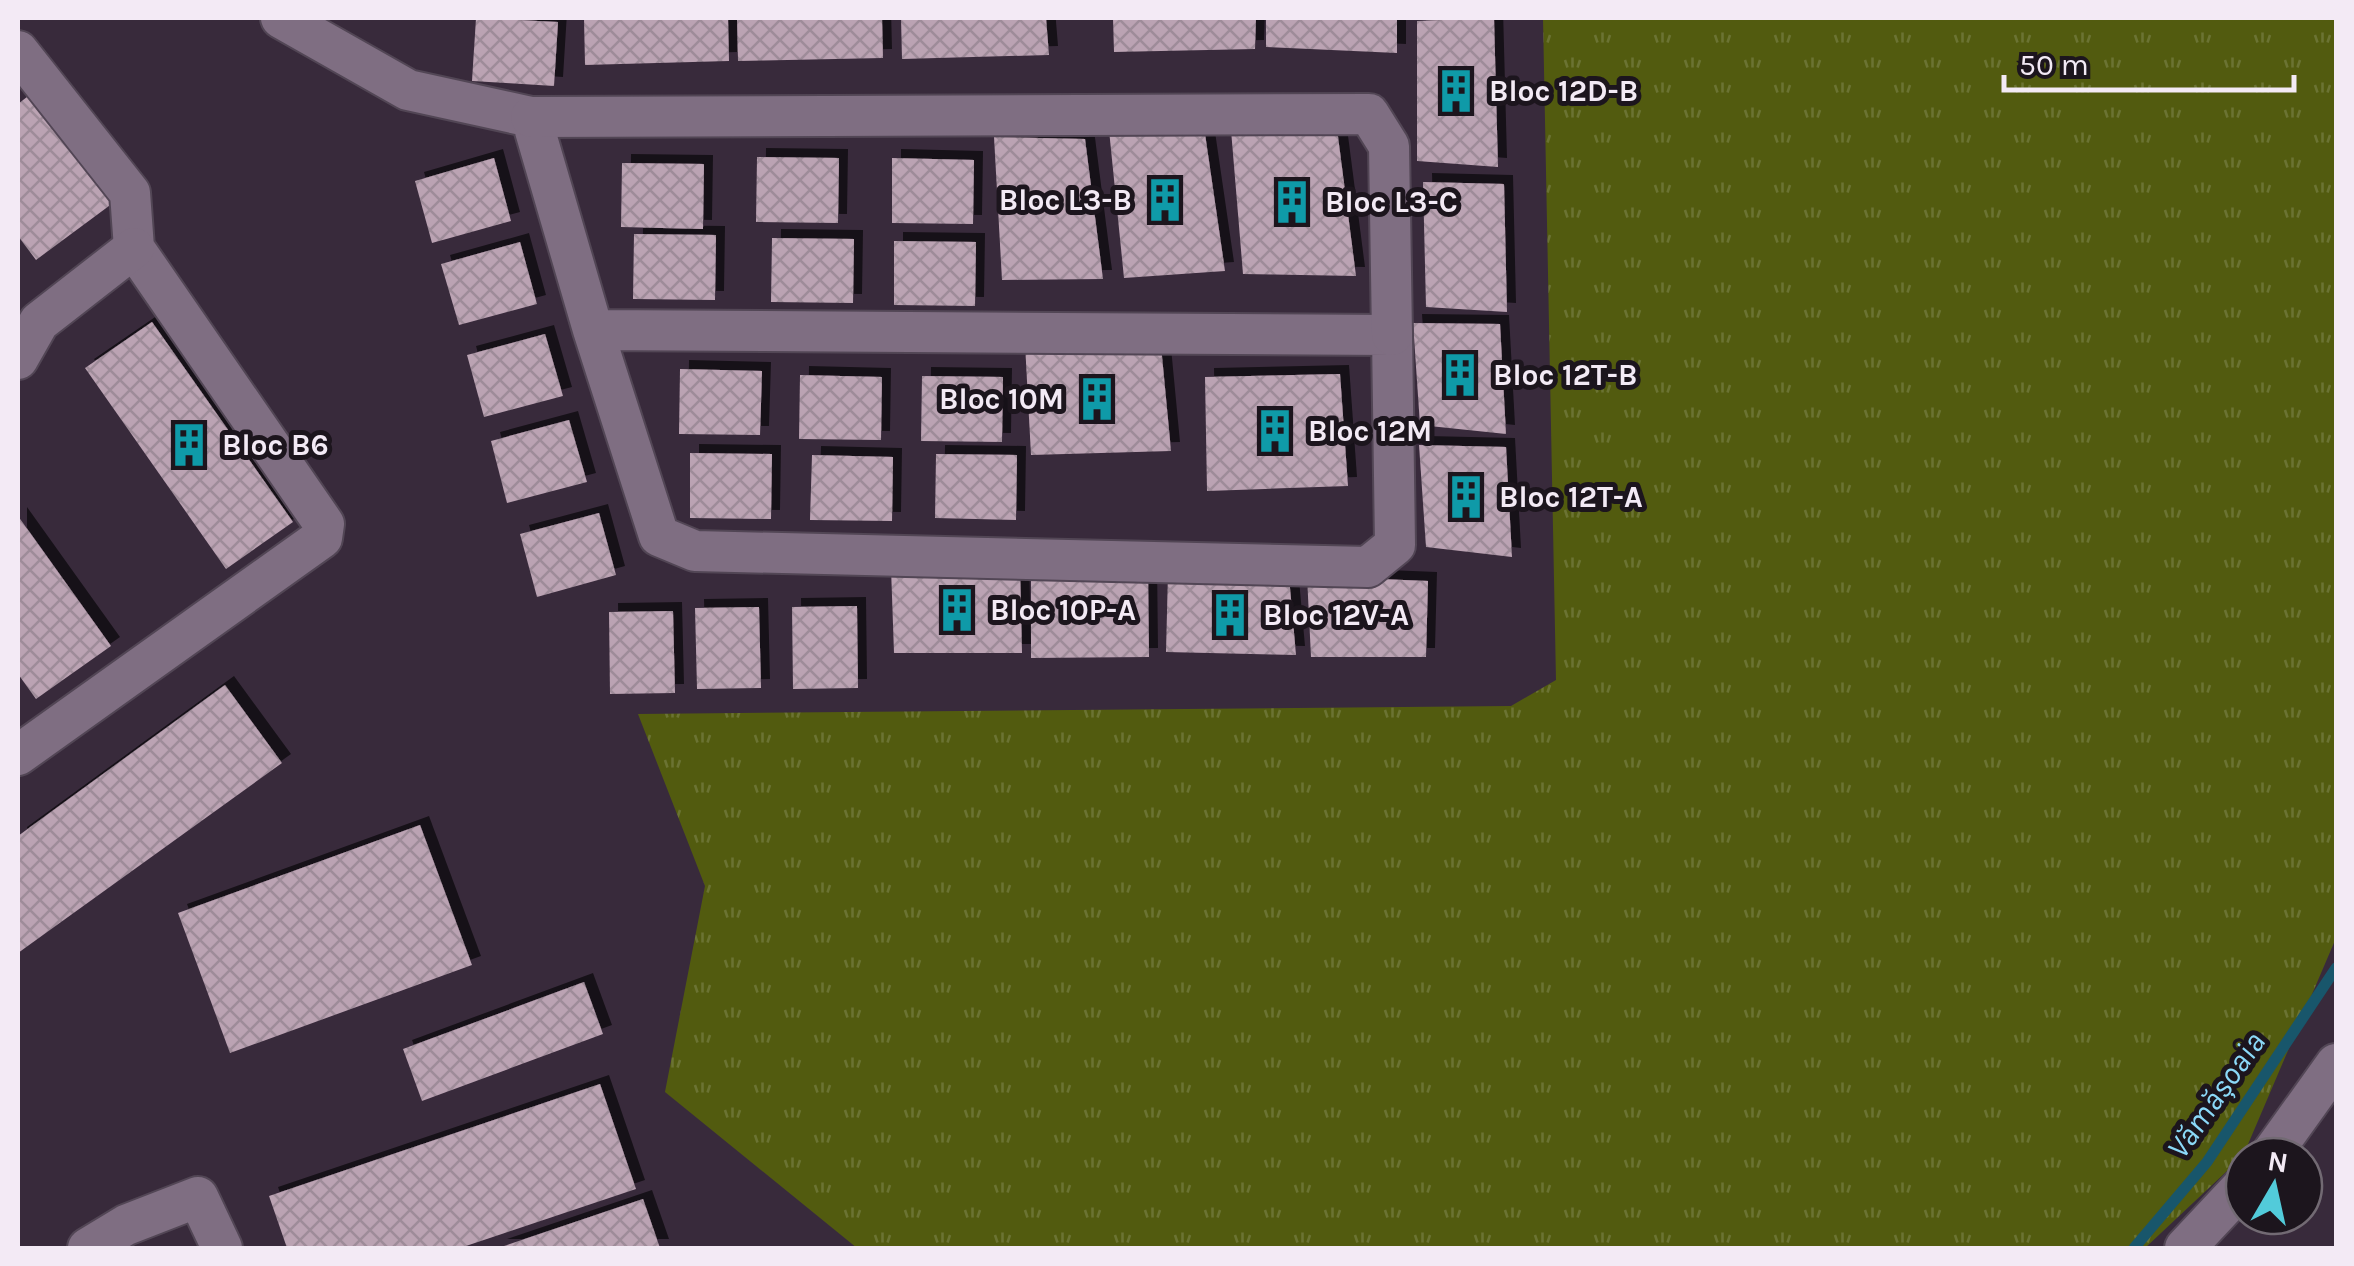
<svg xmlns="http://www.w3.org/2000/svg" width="2354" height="1266" viewBox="0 0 2354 1266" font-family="Karla,sans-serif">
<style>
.grass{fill:url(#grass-tufts)}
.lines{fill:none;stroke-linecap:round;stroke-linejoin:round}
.stream{stroke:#18566b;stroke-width:11}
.building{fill:url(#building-cross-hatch);filter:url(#shadow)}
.minor-casing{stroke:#524655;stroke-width:44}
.minor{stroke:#7f6e82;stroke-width:40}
.labels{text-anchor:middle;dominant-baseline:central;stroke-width:10;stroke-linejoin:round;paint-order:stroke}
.poi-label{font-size:30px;font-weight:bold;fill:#f3eaf5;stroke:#1c151d;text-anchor:start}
.water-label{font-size:32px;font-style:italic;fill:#8bd9f8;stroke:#1c151d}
</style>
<defs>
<pattern id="grass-tufts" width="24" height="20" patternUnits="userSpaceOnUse" patternTransform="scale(2.5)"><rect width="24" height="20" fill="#525b0f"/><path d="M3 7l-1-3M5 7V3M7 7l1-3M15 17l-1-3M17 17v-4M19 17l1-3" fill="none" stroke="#6b7333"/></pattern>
<pattern id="building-cross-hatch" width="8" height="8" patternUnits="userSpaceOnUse" patternTransform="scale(2.5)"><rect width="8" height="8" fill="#bba3b3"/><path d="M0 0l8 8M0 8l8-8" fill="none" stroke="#9e8c99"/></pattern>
<filter id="shadow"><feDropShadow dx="9" dy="-9" stdDeviation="0" flood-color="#0009"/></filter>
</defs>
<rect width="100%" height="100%" fill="#382a3b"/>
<polygon class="grass" points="1543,18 2336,18 2336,938 2243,1156 2145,1248 857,1248 665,1092 705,886 638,714 1511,706 1556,680"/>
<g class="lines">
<polyline class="stream" points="2134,1248 2207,1162 2336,968"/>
</g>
<g class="building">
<polygon points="476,18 558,22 554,86 472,81"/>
<polygon points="584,18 728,18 729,61 585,65"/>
<polygon points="737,18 882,18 883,58 738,61"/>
<polygon points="901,18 1046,18 1049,55 902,59"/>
<polygon points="1113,18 1256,18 1255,49 1114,52"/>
<polygon points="1266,18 1397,18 1397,53 1266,47"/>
<polygon points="1494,18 1498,167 1417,161 1417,21"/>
<polygon points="32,93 113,203 36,260 18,236 18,104"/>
<polygon points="1204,127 1225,271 1124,278 1109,130"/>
<polygon points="1337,129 1356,276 1243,274 1231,130"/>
<polygon points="994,137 1085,139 1103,279 1002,280"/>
<polygon points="757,157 839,158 838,223 756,222"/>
<polygon points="494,158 511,221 432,243 415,181"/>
<polygon points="892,158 974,160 973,224 892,223"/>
<polygon points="622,163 704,164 703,229 621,227"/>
<polygon points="1423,182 1504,184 1507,312 1426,307"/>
<polygon points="634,234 716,235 715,300 633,299"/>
<polygon points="772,238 854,239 853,303 771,302"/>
<polygon points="894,241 976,242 975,306 894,305"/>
<polygon points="520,242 537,304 459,325 441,264"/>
<polygon points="152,322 293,522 226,569 85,368"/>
<polygon points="1413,323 1500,324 1506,434 1420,425"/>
<polygon points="545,334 563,396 484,417 467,355"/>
<polygon points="1025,344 1161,346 1171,451 1031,455"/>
<polygon points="680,369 762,371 760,435 679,434"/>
<polygon points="1340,374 1348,486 1207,491 1205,377"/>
<polygon points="800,375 882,377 881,440 799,439"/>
<polygon points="922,376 1003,377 1002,442 921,441"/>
<polygon points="569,420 587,482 507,503 491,441"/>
<polygon points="1419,445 1506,447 1512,557 1426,547"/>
<polygon points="690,453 772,454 771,519 690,518"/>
<polygon points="936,454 1017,455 1016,520 935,518"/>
<polygon points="812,455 893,457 892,521 810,520"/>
<polygon points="599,513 616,575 537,597 520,534"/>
<polygon points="18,516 111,646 36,699 18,674"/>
<polygon points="1020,566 1022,653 894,653 891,568"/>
<polygon points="1031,568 1148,570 1149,657 1031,658"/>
<polygon points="1168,572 1289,577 1296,655 1166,652"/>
<polygon points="1307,576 1428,581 1426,657 1311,657"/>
<polygon points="857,606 858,688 793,689 792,607"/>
<polygon points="759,607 761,688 697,689 695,608"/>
<polygon points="673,611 675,693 610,694 609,612"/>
<polygon points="225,685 282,763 18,953 18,836"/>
<polygon points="420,825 472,965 230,1053 178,913"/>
<polygon points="584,982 603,1034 422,1101 403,1049"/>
<polygon points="600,1084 636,1189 460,1248 287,1248 269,1196"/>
<polygon points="643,1199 660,1248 498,1248"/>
</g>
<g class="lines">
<g class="minor-casing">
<g id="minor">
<polyline points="281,18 408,90 531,117 593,330 659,536 695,551 1368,567 1395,545 1392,335 593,330"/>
<polyline points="18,51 130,193 134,248 324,524 322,538 18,755"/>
<polyline points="531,117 1369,114 1389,146 1392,335"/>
<polyline points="18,359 39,322 134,248"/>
<polyline points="2270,1156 2336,1064"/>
<polyline points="88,1248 126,1225 198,1197 222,1248"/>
<polyline points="2185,1248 2244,1185"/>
</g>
</g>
<use href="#minor" class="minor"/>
</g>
<defs>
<g id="building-bare" transform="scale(3.45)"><path d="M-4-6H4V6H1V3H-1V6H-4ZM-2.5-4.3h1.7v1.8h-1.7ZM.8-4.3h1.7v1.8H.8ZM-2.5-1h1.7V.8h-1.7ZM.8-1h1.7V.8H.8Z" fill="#0f9aa8" stroke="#1c151d" stroke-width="2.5" paint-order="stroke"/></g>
</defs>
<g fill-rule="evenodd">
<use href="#building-bare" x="1456" y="91"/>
<use href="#building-bare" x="1165" y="200"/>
<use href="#building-bare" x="1292" y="202"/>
<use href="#building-bare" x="1460" y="375"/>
<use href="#building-bare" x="1097" y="399"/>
<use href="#building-bare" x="1275" y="431"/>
<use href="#building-bare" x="189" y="445"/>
<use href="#building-bare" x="1466" y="497"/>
<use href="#building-bare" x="957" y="610"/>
<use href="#building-bare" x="1230" y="615"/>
</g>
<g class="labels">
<g class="poi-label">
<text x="1489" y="91">Bloc 12D-B</text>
<text x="1132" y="200" text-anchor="end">Bloc L3-B</text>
<text x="1325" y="202">Bloc L3-C</text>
<text x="1493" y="375">Bloc 12T-B</text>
<text x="1064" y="399" text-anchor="end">Bloc 10M</text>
<text x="1308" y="431">Bloc 12M</text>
<text x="222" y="445">Bloc B6</text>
<text x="1499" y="497">Bloc 12T-A</text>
<text x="990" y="610">Bloc 10P-A</text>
<text x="1263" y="615">Bloc 12V-A</text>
</g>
<g class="water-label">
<text transform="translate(2216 1095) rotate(-55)">Vămășoaia</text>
</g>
</g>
<rect width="2354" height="1266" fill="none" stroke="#f3eaf5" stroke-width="40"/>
<g transform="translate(2274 1186) rotate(9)"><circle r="48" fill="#1c151d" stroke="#726a73" stroke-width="2.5"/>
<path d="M0-8L18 38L0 25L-18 38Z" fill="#52cbda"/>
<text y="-15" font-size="28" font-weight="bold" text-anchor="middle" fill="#f3eaf5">N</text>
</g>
<path d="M2004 75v15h290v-15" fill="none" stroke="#f3eaf5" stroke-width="5"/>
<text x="2019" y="75" font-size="30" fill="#f3eaf5" stroke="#1c151d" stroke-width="8" paint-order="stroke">50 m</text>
</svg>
